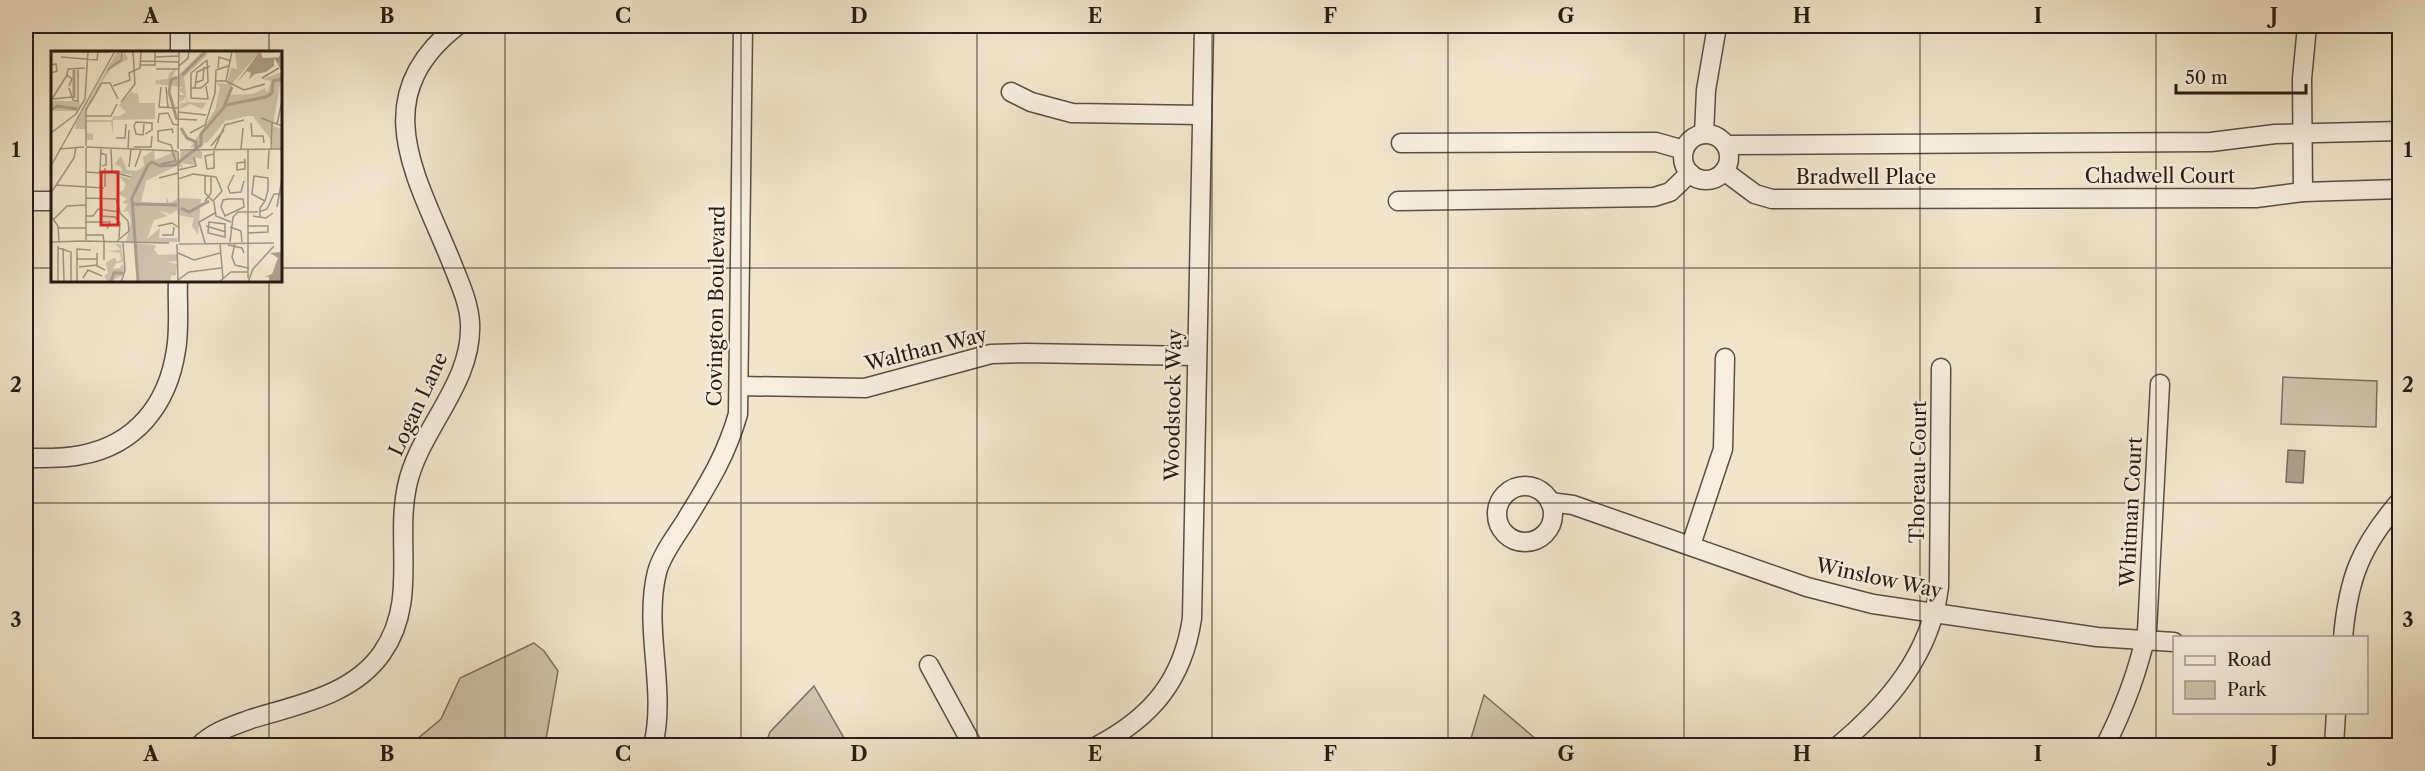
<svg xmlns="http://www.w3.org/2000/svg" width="2425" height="771" viewBox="0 0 2425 771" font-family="'Libre Caslon Text',serif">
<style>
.green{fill:#d0c3ac;stroke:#7d6f5e;stroke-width:1.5}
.water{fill:#aea08c;stroke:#796b5b;stroke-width:1.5}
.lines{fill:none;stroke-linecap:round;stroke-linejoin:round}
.street-casing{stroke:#5c4e40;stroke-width:21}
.street{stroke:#f7eede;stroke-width:18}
.grid{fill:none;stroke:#2a1b11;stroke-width:1.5;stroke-opacity:0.55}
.labels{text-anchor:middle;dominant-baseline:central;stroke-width:4.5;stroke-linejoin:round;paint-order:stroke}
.street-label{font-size:20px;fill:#2a1b11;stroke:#f7eede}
.inset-river{fill:none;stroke:#aea08c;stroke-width:3}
.inset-road{fill:none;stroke:#a29481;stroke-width:1.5}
.view{fill:#d62828;fill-opacity:0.15;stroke:#d62828;stroke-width:3}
.inset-edge{fill:none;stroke:#2a1b11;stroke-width:3}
.neatline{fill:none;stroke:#2a1b11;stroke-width:2}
.grid-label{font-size:20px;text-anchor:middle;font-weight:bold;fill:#2a1b11}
</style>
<rect width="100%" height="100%" fill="#f2e5cc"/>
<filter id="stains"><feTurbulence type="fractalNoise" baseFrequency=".00333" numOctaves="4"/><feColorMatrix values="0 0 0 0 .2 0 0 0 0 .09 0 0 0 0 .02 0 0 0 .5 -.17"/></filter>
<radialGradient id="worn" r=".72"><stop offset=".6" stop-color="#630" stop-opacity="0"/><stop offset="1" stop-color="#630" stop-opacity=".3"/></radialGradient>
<g class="green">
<polygon points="2283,377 2377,381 2376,427 2281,424"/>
<polygon points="534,643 544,651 558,671 545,745 410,745 441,719 460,678"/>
<polygon points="814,686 848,745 765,745 770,732"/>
<polygon points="1484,695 1543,745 1469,745"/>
</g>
<polygon class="water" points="2288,450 2305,451 2303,483 2286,482"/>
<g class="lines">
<g class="street-casing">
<g id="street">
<polyline points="180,52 180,26"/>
<polyline points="1011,92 1031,102 1072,113 1201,115"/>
<polyline points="1704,134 1706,90 1717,26"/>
<circle cx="1706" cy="157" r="23"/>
<polyline points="1401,143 1656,142 1684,150"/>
<polyline points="1726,145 2211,142 2275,134 2400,131"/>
<polyline points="1724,171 1755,194 1772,199 2256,198 2303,192 2400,189"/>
<polyline points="2303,192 2302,79 2307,26"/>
<polyline points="26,201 52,201"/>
<polyline points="1398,201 1654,197 1670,192 1690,173"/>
<polyline points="739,386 865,388 991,354 1025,353 1196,356"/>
<path d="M26 458C44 458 63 459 81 455 136 445 168 404 176 350 180 328 177 303 178 280"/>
<circle cx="1525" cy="514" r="28"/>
<polyline points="1550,502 1573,505 1807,587 1873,604 2097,637 2174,642"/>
<polyline points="1691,545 1723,449 1725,358"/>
<path d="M2343 638C2348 578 2361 546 2400 501"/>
<polyline points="929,665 973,746"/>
<path d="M199 746C214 731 233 726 251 719 297 705 353 695 382 653 418 602 395 543 407 486 419 429 473 384 470 323 469 303 460 284 453 266 419 180 363 99 457 26"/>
<path d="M653 746C667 689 643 629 657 572 662 554 676 536 686 520 708 484 726 456 738 414L743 26"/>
<path d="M1097 746C1152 717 1183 680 1192 618L1204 26"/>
<path d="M1838 746C1888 704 1931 654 1939 587L1941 368"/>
<path d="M2105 746C2124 709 2138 671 2147 631L2160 384"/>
<polyline points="2334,746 2336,712"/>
</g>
</g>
<use href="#street" class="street"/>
</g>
<path class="grid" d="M269 26V52M505 26V746M741 26V746M977 26V746M1212 26V746M1448 26V746M1684 26V746M1920 26V746M2156 26V746M26 268H52M280 268H2400M269 280V746M26 503H2400"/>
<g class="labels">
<g class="street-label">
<text x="2160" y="176">Chadwell Court</text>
<text x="1866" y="177">Bradwell Place</text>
<text transform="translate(716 306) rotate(-89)">Covington Boulevard</text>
<text transform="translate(926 349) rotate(-14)">Walthan Way</text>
<text transform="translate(418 404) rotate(-65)">Logan Lane</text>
<text transform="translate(1173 405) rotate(-89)">Woodstock Way</text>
<text transform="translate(1918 472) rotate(-89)">Thoreau Court</text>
<text transform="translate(2131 512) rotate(-87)">Whitman Court</text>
<text transform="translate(1879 578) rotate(12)">Winslow Way</text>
</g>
</g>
<g transform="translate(51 51)">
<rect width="231" height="231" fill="#f2e5cc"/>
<path d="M184 0H209L182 32 178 44 202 43 214 37 216 42 220 30 211 28 231 21 222 75 231 78V98H221L220 89 202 65H197L174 70 157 91 139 97 164 59 169 36 165 32 176 33 180 17 186 18ZM66 1 70 3 68 11 73 2 81 1 74 2 77 8 60 18 48 35 34 59V69H61L62 65H69L75 61 68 54 80 41 87 43 88 52H104V68L62 69V83L60 71H36V82L42 83V89H36L35 78H24L25 72ZM151 1 157 3 133 26 136 51 155 52 151 58 139 53 129 58 130 52H135V46L130 51 128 44H134L128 39 132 36 104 33 105 29 117 28 118 22 125 18 121 27 126 26ZM1 50H22L30 53 26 60H0ZM103 99 104 109 126 100 125 115 95 130 90 151 115 152 116 146 118 152 128 147 150 148 147 184 141 175 143 167 127 164 126 159 120 163 108 160 117 165 103 169 96 188 109 177 108 187H127L126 191H75L80 170 77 160 72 161 77 153 71 152 76 148 66 142 73 139 74 132 68 125 79 128 81 124 64 121 71 120 70 116 64 113 70 105 76 119 86 120 93 115 92 106ZM146 99 151 101V108L143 106V114L130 112 132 117 128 115 130 100ZM83 192 105 194 103 198 107 204 127 203V210L116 211 126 213 125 224 120 225 119 231H86ZM64 193H70L72 211 65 212 62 218 69 217 71 213 74 219 71 225 57 231 53 225 57 222 55 212 64 206 66 211 70 209 69 202 57 200 70 199Z" fill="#d0c3ac"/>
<path d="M209 0 212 7 231 6V15L223 8V15L215 21 204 23 198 28 200 22 196 20 184 34ZM231 201V231H218V226H214L221 223 227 207 219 202Z" fill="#aea08c"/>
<path class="inset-river" d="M23 19V47M131 24 155 0M173 56 181 36M0 59 6 55 26 58M126 69 118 41 120 29 126 26M130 77 136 87 145 91V98M81 153 126 154M130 157 138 161 158 150M60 231 63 222H72M87 231 81 147 97 114 101 111 109 115 124 114 150 94V83L175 54 215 46 221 42 222 30 231 28"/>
<path class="inset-road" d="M0 1H58M67 1 95 0M231 2 226 10 231 19M10 6 46 9 47 0M104 6 128 5M90 10 128 11M0 14 5 13 6 20 0 22M90 14H104V0M128 15 137 7 138 0M167 17 168 6 180 10M105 18H128M56 19 70 9 71 0M211 27 228 17M164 30H175L193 39 214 33M175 30 181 0M144 32 152 29 153 16M18 35 21 28 16 24 17 18 34 17M62 35 79 29 78 22 89 17 90 0M155 35 157 48 140 47V22L156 9M110 36 108 56 127 57M115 36 117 57M18 37 22 49 28 51M139 37H150L157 31 156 9M144 37 146 21 159 15M47 38 51 32H59L67 48M1 48 16 24M1 48 21 46M27 51V17M70 51 84 33 82 1M35 59 48 37M127 61 155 64M34 65H60L66 53M210 67 231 75M127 68 146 69M107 72 108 63 117 62 122 73 127 74M200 72 201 85H212L213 92M93 73 92 84 85 83 83 75 85 71 101 72V79L94 83M226 73 231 50M0 82 25 63 34 48 37 0M139 82 154 74 164 42 165 19 177 15M65 87H74L75 73M35 95V57M160 95 173 79M35 96 126 100M83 96H100L101 85M35 97V189M8 98 33 96M60 98 61 121 80 126M77 98 78 79M127 98 128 0M190 98 192 77M220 98 221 71M129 99 231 98M163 99 174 74 193 69M122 100 120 94 107 90V80L121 78 122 82M127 100 128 191M50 102 55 104V114L51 115M163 103 154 105 156 118 163 117V99M193 108 194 109V118H193L186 119V112L194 111M110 113 125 110 121 100M0 115 64 0M78 116 80 98M84 116 90 99M217 118 218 98M127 119 145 115 143 106M35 121 49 122 50 98M183 124 177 136 179 142 190 141 193 130M154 125V142L163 151 165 165 180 171M108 127 127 122M127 128 142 123 165 126 171 140 162 150M5 134 53 137M54 136V117M0 142 23 107 25 96M35 147 65 148 69 161M177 148H192L193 156 174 165 170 156 172 149ZM154 150 160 142V125M226 156 231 128M51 158V165L64 166 69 172 68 187M208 161 216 158 223 143H231M0 165 7 175 8 190M35 165H42L47 158 68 161 77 170 78 180 65 191M202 165 215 167 222 162M209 167V157L214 150 217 139V127L203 125 201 143 214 150M3 168 16 155 35 154M35 171H59L56 178M158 171 174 173V186L157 182ZM107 175 121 172 127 176M155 175 175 181M179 176 190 180 191 191M7 177H35M197 182 217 181V175H197M35 184H52L53 191M111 184H122L123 176M33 190 118 192M0 191 33 190M53 191V209M179 191 182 166 187 161H207M154 192 148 171 164 162M169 192 172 228M184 192 181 206 184 214 197 217M126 193 127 231M128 193 223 192M177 194 191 197 193 202M7 195V231M7 197 20 201V231M12 197 13 231M46 202V215L54 219M127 202 143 209 169 202M26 208H46M28 216 46 214M32 227 37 219 51 225M197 227V98M127 229 138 221 170 217M26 231V198L40 199M70 231 74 220 72 192M168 231 180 221H197M197 231 202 218 223 195"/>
<path class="view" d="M50 121H67V174H50Z"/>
<rect width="231" height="231" class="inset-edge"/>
</g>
<rect width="2425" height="771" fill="none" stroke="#f2e5cc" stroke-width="66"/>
<rect x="2173" y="636" width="195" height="78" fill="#f7eede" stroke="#a59a8c" stroke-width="1.5"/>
<rect x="2185" y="656" width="30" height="9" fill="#f7eede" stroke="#a59a8c" stroke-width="1.5"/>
<text x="2227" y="666" font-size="18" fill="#2a1b11">Road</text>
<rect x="2185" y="681" width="30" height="18" fill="#d0c3ac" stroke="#a59a8c" stroke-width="1.5"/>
<text x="2227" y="696" font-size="18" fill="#2a1b11">Park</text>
<path d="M2176 84v9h130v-9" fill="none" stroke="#2a1b11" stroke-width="3"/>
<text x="2185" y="84" font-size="18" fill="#2a1b11" stroke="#f7eede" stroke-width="4.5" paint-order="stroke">50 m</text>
<rect x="33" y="33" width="2359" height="705" class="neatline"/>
<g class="grid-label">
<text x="151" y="23">A</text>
<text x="387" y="23">B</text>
<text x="623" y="23">C</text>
<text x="859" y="23">D</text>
<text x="1095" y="23">E</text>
<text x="1330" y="23">F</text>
<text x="1566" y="23">G</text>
<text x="1802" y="23">H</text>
<text x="2038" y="23">I</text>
<text x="2274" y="23">J</text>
<text x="16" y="157">1</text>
<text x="2408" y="157">1</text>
<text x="16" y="392">2</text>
<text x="2408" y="392">2</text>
<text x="16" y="627">3</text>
<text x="2408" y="627">3</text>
<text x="151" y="761">A</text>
<text x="387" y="761">B</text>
<text x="623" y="761">C</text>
<text x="859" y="761">D</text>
<text x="1095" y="761">E</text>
<text x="1330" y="761">F</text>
<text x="1566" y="761">G</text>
<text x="1802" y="761">H</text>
<text x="2038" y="761">I</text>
<text x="2274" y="761">J</text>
</g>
<rect width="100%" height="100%" filter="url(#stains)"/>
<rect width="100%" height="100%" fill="url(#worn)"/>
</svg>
